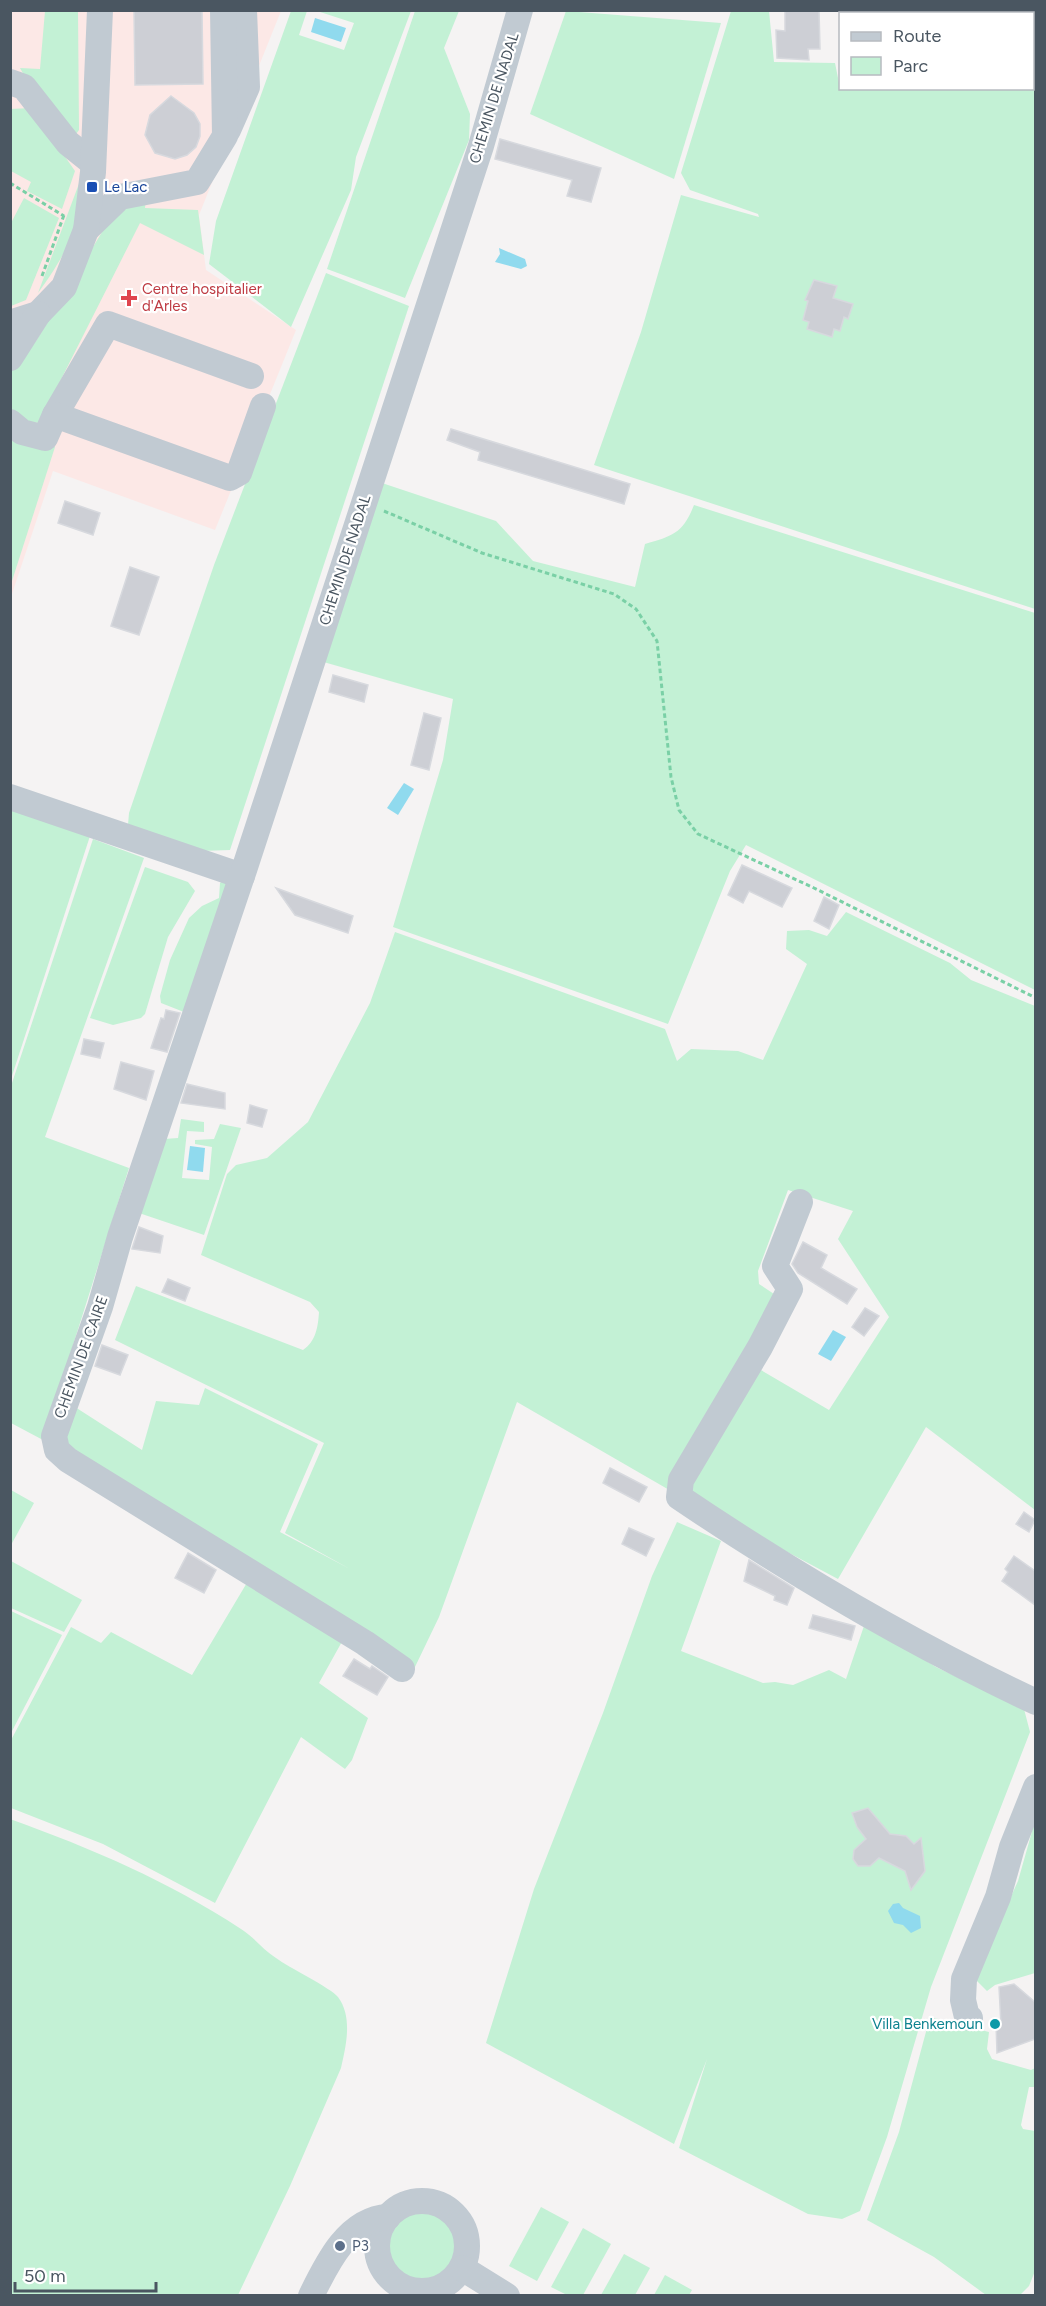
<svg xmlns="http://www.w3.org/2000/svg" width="1046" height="2306" viewBox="0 0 1046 2306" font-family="Figtree,sans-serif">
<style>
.medical{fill:#fce8e6}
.green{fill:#c3f1d5}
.water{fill:#90daee}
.building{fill:#cdcfd5;stroke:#d7d9de;stroke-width:1.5}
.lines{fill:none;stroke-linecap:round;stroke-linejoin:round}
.path{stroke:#7ad0a6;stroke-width:3;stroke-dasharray:4.5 3;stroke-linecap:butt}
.minor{stroke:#c1cad2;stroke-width:26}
.transit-dot{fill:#1a4fb4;stroke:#fff;stroke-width:2}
.health-dot{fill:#e0444e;stroke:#fff;stroke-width:2}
.culture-dot{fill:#0f9aa8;stroke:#fff;stroke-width:2}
.service-dot{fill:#5c6f8a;stroke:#fff;stroke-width:2}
.labels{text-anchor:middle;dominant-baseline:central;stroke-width:4.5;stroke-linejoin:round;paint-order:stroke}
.street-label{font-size:15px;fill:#4a5661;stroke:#fff}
.transit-label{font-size:15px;fill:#164399;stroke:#fff;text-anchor:start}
.health-label{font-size:15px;fill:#be3a42;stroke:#fff;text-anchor:start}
.culture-label{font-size:15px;fill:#0d838f;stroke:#fff;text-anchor:end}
.service-label{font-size:15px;fill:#4e5e75;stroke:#fff;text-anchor:start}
</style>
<rect width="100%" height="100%" fill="#f5f3f3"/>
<polygon class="medical" points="11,11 281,11 199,215 206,270 296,330 215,530 53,471 11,597"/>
<g class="green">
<polygon points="879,10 1035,11 1035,609 594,465 641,332 681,195 759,217 758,214 690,190 681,173 731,11 769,11 774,62 835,63 840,88 1032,88 1032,14 879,13"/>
<polygon points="45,11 78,11 79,130 73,138 30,86 20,68 40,69"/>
<polygon points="291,11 307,11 299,35 344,50 354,23 317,11 411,11 356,157 351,190 291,327 209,264 216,221"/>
<polygon points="415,11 459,11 444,48 470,114 469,140 405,298 327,269"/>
<polygon points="566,11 721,23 674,179 530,114"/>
<polygon points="31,108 75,171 62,209 27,191 31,182 11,171 10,109"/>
<path d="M80 181C92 214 57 267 38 293Z"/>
<polygon points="146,197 145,208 198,210 204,255 140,223 39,423 20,421 11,414 11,370 36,341 116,209"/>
<polygon points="24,198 59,218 26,300 11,306 11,223"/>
<polygon points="326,273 409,306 230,850 200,851 128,825 129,813 214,565"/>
<polygon points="11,438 55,447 11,584"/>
<path d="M376 481 496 521 533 561 635 587 645 544C673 536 683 533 694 505L1035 613V990L746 845 730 871 668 1024 393 927 443 760 453 699 320 661Z"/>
<polygon points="11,809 90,836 11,1079"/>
<polygon points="93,839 144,858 45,1137 129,1168 43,1440 11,1423 11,1086"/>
<polygon points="145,867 188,882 195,891 168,937 145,1014 141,1018 113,1025 90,1018"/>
<polygon points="225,878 236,881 189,1014 161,1003 160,996 170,960 189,918 202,906 219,898 220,883"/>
<path d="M846 912 950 963 971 980 1035 1006V1510L926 1427 838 1579 722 1517 687 1491 754 1366 829 1410 889 1317 838 1239 853 1211 788 1190 758 1271 759 1284 774 1294 671 1491 517 1402 439 1617 414 1669 64 1449 70 1410 75 1407 142 1450 156 1401 199 1405 205 1388 318 1444 280 1532 350 1569 285 1533 324 1443 115 1340 136 1286 303 1350C316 1341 318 1327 319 1312L310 1302 201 1255 227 1174 236 1165 267 1158 308 1122 370 1003 395 932 665 1029 677 1061 691 1049 738 1051 763 1060 807 964 786 949 787 931 809 930 827 936Z"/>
<polygon points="181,1119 204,1122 204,1132 187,1131 182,1178 209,1180 212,1147 195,1144 195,1140 214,1139 220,1124 241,1128 204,1235 139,1213 164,1139 178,1138"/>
<polygon points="11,1490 34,1503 11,1545"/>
<polygon points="677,1522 721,1541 681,1651 763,1683 775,1682 793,1685 829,1670 846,1679 865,1623 936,1667 1024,1709 1030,1732 931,1987 887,2137 860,2211 842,2219 808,2214 679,2148 707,2059 674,2144 486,2043 534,1889 603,1713 652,1576"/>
<polygon points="11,1561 82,1600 64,1632 11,1608"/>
<polygon points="248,1581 344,1638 319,1683 368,1718 352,1760 345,1769 301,1737 215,1903 103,1844 11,1808 10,1742 71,1627 101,1643 111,1632 192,1675"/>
<polygon points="11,1611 62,1635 11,1733"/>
<path d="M10 1819C91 1848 170 1882 241 1929 254 1937 263 1950 276 1958 288 1967 331 1988 338 1997 353 2017 346 2046 341 2068L290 2186 238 2295H11Z"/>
<polygon points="1035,1821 1035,1973 995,1985 987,1991 974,1978 1018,1881"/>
<polygon points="930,2017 989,2032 987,2049 992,2059 1031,2070 1035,2068 1035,2087 1029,2087 1021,2125 1023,2129 1035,2131 1035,2271 1029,2286 1020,2295 986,2295 934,2257 867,2220 899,2132"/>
<polygon points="541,2207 569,2222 537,2281 509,2266"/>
<circle cx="423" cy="2245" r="35"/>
<polygon points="583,2228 611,2244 583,2295 567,2295 551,2287"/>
<polygon points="624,2254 650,2268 635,2295 601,2295"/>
<polygon points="665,2275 692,2290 689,2295 654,2295"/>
</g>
<g class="water">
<polygon points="315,18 346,28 341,42 311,32"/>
<polygon points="499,248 525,259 527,266 521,269 495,262 500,254"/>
<polygon points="404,783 414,789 398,815 387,808"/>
<polygon points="190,1146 205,1148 203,1172 187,1170"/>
<polygon points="833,1330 846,1337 831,1361 818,1354"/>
<polygon points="899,1903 903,1908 920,1916 921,1928 911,1933 903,1925 894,1923 888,1911 893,1904"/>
</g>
<g class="building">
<polygon points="134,10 202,10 203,84 135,85"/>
<polygon points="785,10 819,10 820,49 808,49 809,60 777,58 776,30 785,31"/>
<polygon points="171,96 194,113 200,124 200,136 196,147 187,155 175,159 155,153 145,135 150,115"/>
<polygon points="500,139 601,168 591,202 567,196 572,180 495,159"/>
<polygon points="814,280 837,286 833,298 853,304 848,319 844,317 840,331 834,329 832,337 807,329 809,322 803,320 808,301 805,300"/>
<polygon points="451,429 630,484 624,504 478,460 480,452 447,440"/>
<polygon points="65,501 100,513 93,535 58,523"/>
<polygon points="130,567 159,577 139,635 111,626"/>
<polygon points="333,675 368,685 364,702 329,692"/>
<polygon points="424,713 441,718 429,770 411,765"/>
<polygon points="742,865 792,888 782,907 749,891 743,903 728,895"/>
<polygon points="276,888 353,916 348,933 295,915"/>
<polygon points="824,897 839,905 829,929 814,921"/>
<polygon points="166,1010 180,1013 167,1052 151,1048 161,1018 164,1019"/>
<polygon points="84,1039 104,1043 100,1058 81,1054"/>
<polygon points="121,1062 154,1071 146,1100 114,1089"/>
<polygon points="187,1084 225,1093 225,1109 181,1103"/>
<polygon points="250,1105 267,1110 262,1127 247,1123"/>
<polygon points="139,1227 163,1236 160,1253 132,1249"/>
<polygon points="803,1242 827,1255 821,1268 857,1289 847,1304 798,1273 792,1264"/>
<polygon points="168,1279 190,1288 185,1301 162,1292"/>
<polygon points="865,1308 879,1316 864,1336 852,1327"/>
<polygon points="102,1345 128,1355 120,1375 95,1366"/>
<polygon points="610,1468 647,1487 639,1502 603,1483"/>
<polygon points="1024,1512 1035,1520 1029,1532 1016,1524"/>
<polygon points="629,1528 654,1539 646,1556 622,1544"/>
<polygon points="188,1553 216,1570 204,1593 175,1578"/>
<polygon points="1014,1556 1035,1571 1035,1605 1002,1581 1008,1572 1005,1569"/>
<polygon points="749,1560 794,1588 787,1605 774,1600 775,1596 744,1581"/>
<polygon points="813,1615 855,1626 851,1640 809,1628"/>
<polygon points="354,1659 370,1669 372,1666 388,1677 377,1695 343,1676"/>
<polygon points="868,1808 890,1834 906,1836 914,1844 921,1838 925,1871 911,1890 905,1871 879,1858 870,1866 858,1866 853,1859 854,1850 866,1839 857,1827 852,1813"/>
<polygon points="1014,1984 1035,2002 1035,2039 997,2053 996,2023 1001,2025 999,1987"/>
</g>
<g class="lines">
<g class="path">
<polyline points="10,183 64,216"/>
<polyline points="42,276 64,215"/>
<polyline points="384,511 482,553 614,594 636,609 657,641 671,777 679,810 698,834 814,888 1036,998"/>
</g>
<g class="minor">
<polyline points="10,82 24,87 68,143 93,163"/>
<polyline points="228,130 247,87 244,10"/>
<polyline points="86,230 120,197 197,182 225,136 223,10"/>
<polyline points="10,323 38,314 64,287 86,230 93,172 100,10"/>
<polyline points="10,358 38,314"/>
<polyline points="55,415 108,324 251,376"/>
<polyline points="10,422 22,432 45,438 55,415 230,478 239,473 263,406"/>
<polyline points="10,797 242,876"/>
<path d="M800 1202 775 1266 790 1289 760 1347 681 1480 679 1497C793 1574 912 1644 1036 1702"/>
<polyline points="402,1669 365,1643 68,1460 57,1450 54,1436 100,1307 120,1237 244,870 481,146 520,10"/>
<polyline points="970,2018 967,2017 963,2000 964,1979 998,1897 1012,1847 1036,1787"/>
<circle cx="422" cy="2246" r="45"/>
<polyline points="462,2268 507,2296"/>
<path d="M311 2296C327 2263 348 2219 388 2217"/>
</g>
</g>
<rect class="transit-dot" x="86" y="181" width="12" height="12" rx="3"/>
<path class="health-dot" d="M126 289h6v6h6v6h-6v6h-6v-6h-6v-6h6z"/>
<circle class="culture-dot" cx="995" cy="2024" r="6"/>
<circle class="service-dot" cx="340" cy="2246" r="6"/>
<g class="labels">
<g class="street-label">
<text transform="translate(494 98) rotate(-73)">CHEMIN DE NADAL</text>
<text transform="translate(345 560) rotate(-72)">CHEMIN DE NADAL</text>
<text transform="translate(81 1357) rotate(-70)">CHEMIN DE CAIRE</text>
</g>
<g class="transit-label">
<text x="104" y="187">Le Lac</text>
</g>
<g class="health-label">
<text x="142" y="289">Centre hospitalier<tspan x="142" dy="17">d'Arles</tspan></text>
</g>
<g class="culture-label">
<text x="983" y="2024">Villa Benkemoun</text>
</g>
<g class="service-label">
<text x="352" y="2246">P3</text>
</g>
</g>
<rect width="1046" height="2306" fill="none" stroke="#4a5661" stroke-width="24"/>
<rect x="839" y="12" width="195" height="78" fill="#ffffff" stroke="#b7bbc0" stroke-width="1.5"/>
<rect x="851" y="32" width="30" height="9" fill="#c1cad2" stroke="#b7bbc0" stroke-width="1.5"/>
<text x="893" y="42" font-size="18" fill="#4a5661">Route</text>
<rect x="851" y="57" width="30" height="18" fill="#c3f1d5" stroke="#b7bbc0" stroke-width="1.5"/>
<text x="893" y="72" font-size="18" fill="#4a5661">Parc</text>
<path d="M15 2282v9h141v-9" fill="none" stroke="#4a5661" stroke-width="3"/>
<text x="24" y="2282" font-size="18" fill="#4a5661" stroke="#ffffff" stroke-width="4.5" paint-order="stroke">50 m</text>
</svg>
